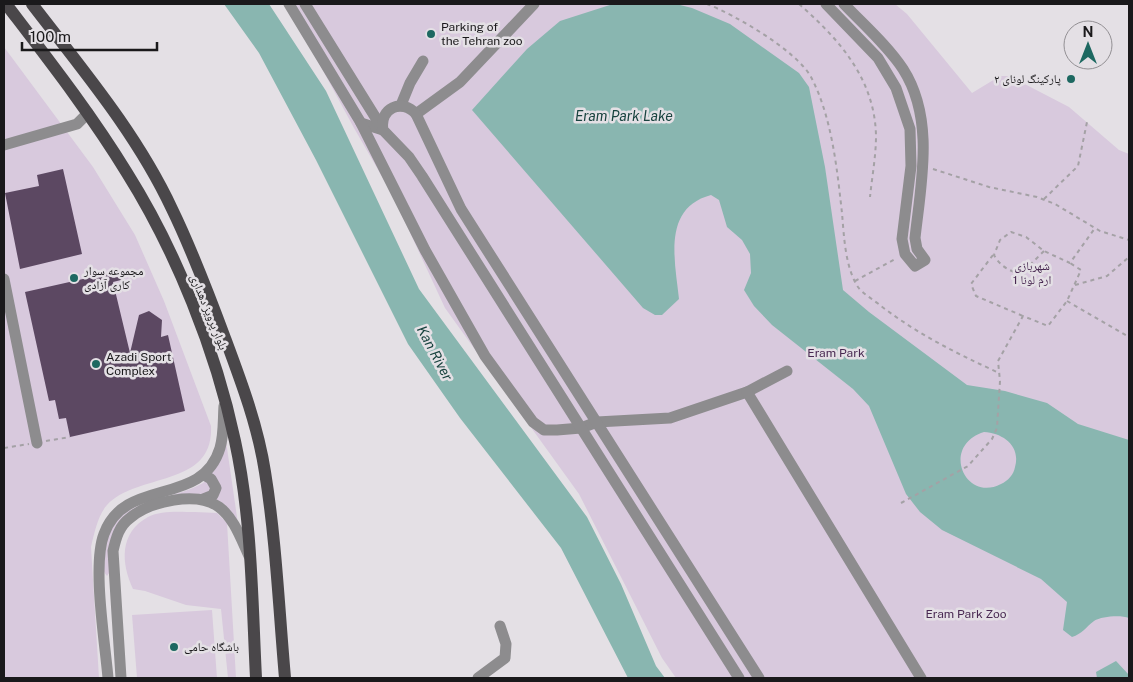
<svg xmlns="http://www.w3.org/2000/svg" width="1133" height="682" viewBox="0 0 1133 682" font-family="'Public Sans','Noto Naskh Arabic',sans-serif">
<style>
.green{fill:#d8c9dd}
.water{fill:#89b6b0;fill-rule:evenodd}
.building{fill:#5c4862}
.lines{fill:none;stroke-linecap:round;stroke-linejoin:round}
.path{stroke:#a4a1a5;stroke-width:2;stroke-dasharray:4 4;stroke-linecap:butt}
.minor{stroke:#8d8c8e;stroke-width:11}
.major{stroke:#4a474a;stroke-width:12}
.poi-dot{fill:#1d6861;stroke:#e4e0e5;stroke-width:2}
.labels{text-anchor:middle;dominant-baseline:central;stroke-width:5;stroke-linejoin:round;paint-order:stroke}
.poi-label{font-size:12px;fill:#1a191b;stroke:#e4e0e5;text-anchor:start}
.park-label{font-size:12px;fill:#492952;stroke:#e4e0e5}
.street-label{font-size:12px;fill:#1a191b;stroke:#e4e0e5}
.water-label{font-size:14px;font-style:italic;fill:#19433f;stroke:#e4e0e5}
</style>
<rect width="100%" height="100%" fill="#e4e0e5"/>
<g class="green">
<polygon points="287,4 895,4 907,14 972,93 1000,76 1009,76 1069,107 1119,150 1129,154 1129,678 676,678 662,658 579,494 445,308 392,194 354,128"/>
<path d="M4 47 93 167 135 235 164 301 211 426C214 488 138 472 107 505 98 515 94 534 91 547L99 678H4Z"/>
<path d="M225 434 239 531C205 487 205 486 225 434Z"/>
<path d="M206 481 211 484 208 495 200 494 124 517 109 573 107 576 104 572C104 562 102 547 106 538 124 494 173 503 206 481Z"/>
<path d="M195 512 217 513 227 523 236 678H228L221 609 186 605 145 591 133 589C121 563 119 533 148 517 161 510 181 512 195 512Z"/>
<polygon points="212,610 217,678 137,678 132,615"/>
</g>
<g class="water">
<polygon points="224,4 269,4 326,91 419,289 587,517 621,584 656,666 665,678 628,678 561,548 460,418 408,344 316,160 259,53"/>
<path d="M613 4H676L692 8 730 24 799 73 809 87 825 167 843 290 869 312 967 385 1005 391 1047 403 1078 424 1129 440V618C1121 615 1102 616 1094 621 1086 627 1082 634 1072 637L1063 630 1067 602 1041 579 942 530 920 512 906 494 869 406 853 389 772 325 754 306 744 290 751 273 750 254 742 240 727 227 719 200 711 195C662 208 675 261 679 299L662 315H655L643 308 472 110 527 49 560 21ZM984 432C1003 433 1021 446 1015 467 1014 474 1008 481 1001 484 965 503 940 446 984 432Z"/>
<polygon points="1116,661 1129,675 1129,678 1097,678 1096,672"/>
</g>
<g class="building">
<polygon points="63,169 82,254 20,269 5,193 39,186 37,175"/>
<polygon points="123,270 125,279 113,282 130,353 139,315 149,311 162,320 161,337 168,335 185,411 70,437 66,418 59,419 55,400 49,401 25,292"/>
</g>
<g class="lines">
<g class="path">
<path d="M707 4C735 15 796 50 811 77 832 117 837 169 842 213 844 236 845 267 858 287 863 294 874 300 881 306 919 335 956 353 999 373"/>
<path d="M799 4C839 39 875 79 876 136 876 156 872 177 870 197"/>
<polyline points="933,169 989,187 1037,197 1055,204 1100,231 1129,240"/>
<polyline points="1044,199 1078,166 1087,122"/>
<path d="M1044 251 1021 274C1009 271 1000 266 994 255L1000 240 1011 232 1026 237 1044 251 1070 263 1095 228"/>
<polyline points="993,255 971,284 976,296 1023,316"/>
<polyline points="855,281 897,258"/>
<polyline points="1075,285 1107,276 1129,257"/>
<polyline points="1067,301 1129,337"/>
<polyline points="46,441 70,437"/>
<polyline points="4,448 29,444"/>
<polyline points="901,503 968,466 992,439 997,428 1000,381 998,361 1023,316 1048,326 1067,301 1081,270 1070,263"/>
</g>
<g class="minor">
<polyline points="289,4 361,123 383,130"/>
<polyline points="305,4 382,128"/>
<path d="M826 4 878 58 896 88 910 129 911 166 902 239 905 254 915 266 925 260 917 249 915 238C921 183 935 119 903 69 887 45 864 25 844 4"/>
<polyline points="401,105 410,83 423,61"/>
<polyline points="416,114 460,82 534,4"/>
<polyline points="361,123 425,250 485,356 533,422 544,430 557,430 581,428 597,422 670,418 747,392 787,371"/>
<polyline points="4,145 77,124 88,113"/>
<polyline points="4,279 37,443"/>
<polyline points="747,392 921,678"/>
<polyline points="203,499 213,495 216,488 211,479 204,475"/>
<path d="M108 678C105 642 92 565 104 534 125 476 202 508 220 448 224 435 223 420 224 406"/>
<path d="M121 678 113 551C116 538 119 526 130 518 150 501 197 491 219 507 234 518 241 539 249 556"/>
<polyline points="478,678 505,658 506,644 500,626"/>
<path d="M739 678 422 176 409 157 383 130C379 108 402 98 416 114L461 209 759 678"/>
</g>
<g class="major">
<path d="M6 4C48 59 91 114 127 173 176 251 216 351 235 441 252 519 252 600 256 678"/>
<path d="M32 4C82 69 137 134 172 209 192 250 209 295 225 338 241 381 258 426 265 472 276 540 279 610 285 678"/>
</g>
</g>
<g class="poi-dot">
<circle cx="431" cy="34" r="5"/>
<circle cx="1071" cy="79" r="5"/>
<circle cx="74" cy="278" r="5"/>
<circle cx="96" cy="364" r="5"/>
<circle cx="174" cy="647" r="5"/>
</g>
<g class="labels">
<g class="poi-label">
<text x="441" y="27">Parking of<tspan x="441" dy="14">the Tehran zoo</tspan></text>
<text x="1061" y="79" text-anchor="end">پارکینگ لونای ۲</text>
<text x="84" y="271">مجموعه سوار<tspan x="84" dy="14">کاری آزادی</tspan></text>
<text x="106" y="357">Azadi Sport<tspan x="106" dy="14">Complex</tspan></text>
<text x="184" y="647">باشگاه حامی</text>
</g>
<g class="park-label">
<text x="1032" y="266">شهربازی<tspan x="1032" dy="14">ارم لونا 1</tspan></text>
<text x="836" y="353">Eram Park</text>
<text x="966" y="614">Eram Park Zoo</text>
</g>
<g class="street-label">
<text transform="translate(209 312) rotate(68)">بلوار پرویز دهداری</text>
</g>
<g class="water-label">
<text x="624" y="116">Eram Park Lake</text>
<text transform="translate(435 353) rotate(62)">Kan River</text>
</g>
</g>
<rect width="1133" height="682" fill="none" stroke="#1a191b" stroke-width="10"/>
<g transform="translate(1088 45)"><circle r="24" fill="#e4e0e5" stroke="#939094"/>
<path d="M0-4L9 19L0 12L-9 19Z" fill="#1d6861"/>
<text y="-8" font-size="14" font-weight="bold" text-anchor="middle" fill="#1a191b">N</text>
</g>
<path d="M22 42v8h135v-8" fill="none" stroke="#1a191b" stroke-width="2.5"/>
<text x="30" y="42" font-size="15" fill="#1a191b" stroke="#e4e0e5" stroke-width="4" paint-order="stroke">100 m</text>
</svg>
